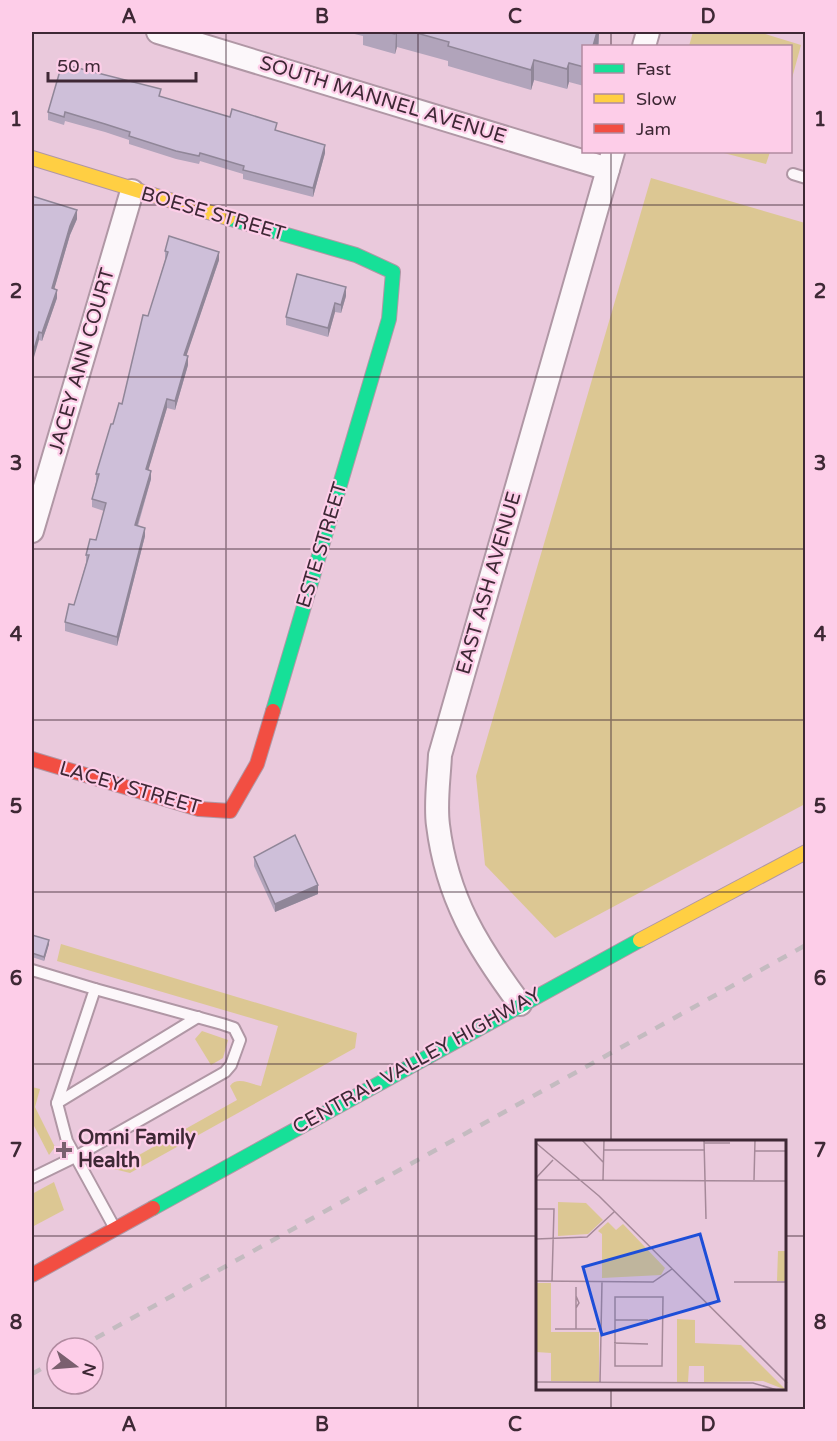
<svg xmlns="http://www.w3.org/2000/svg" width="837" height="1441" viewBox="0 0 837 1441" font-family="'Varela Round',sans-serif">
<style>
.green{fill:#dcc793}
.lines{fill:none;stroke-linecap:round;stroke-linejoin:round}
.lane-casing{stroke:#b097a5;stroke-width:14}
.street-casing{stroke:#b097a5;stroke-width:26}
.fast-casing{stroke:#b097a5;stroke-width:16}
.slow-casing{stroke:#b097a5;stroke-width:16}
.jam-casing{stroke:#b097a5;stroke-width:16}
.lane{stroke:#fcf7fa;stroke-width:10}
.street{stroke:#fcf7fa;stroke-width:22}
.fast{stroke:#16e098;stroke-width:14}
.slow{stroke:#ffcf43;stroke-width:14}
.jam{stroke:#f24e42;stroke-width:14}
.rail{stroke:#c4bbc0;stroke-width:4.5;stroke-dasharray:10 10;stroke-linecap:butt}
.wall{fill:#b1a4bb}
.shaded-wall{fill:#908698}
.building{fill:#cebfd9;stroke:#908698;stroke-width:1.5}
.grid{fill:none;stroke:#3e2835;stroke-width:1.5;stroke-opacity:0.55}
.poi-dot{fill:#7a606f;stroke:#fdcde8;stroke-width:2}
.labels{text-anchor:middle;dominant-baseline:central;stroke-width:4.5;stroke-linejoin:round;paint-order:stroke}
.street-label{font-size:20px;fill:#3e2835;stroke:#fdcde8}
.poi-label{font-size:20px;font-weight:bold;fill:#3e2835;stroke:#fdcde8;text-anchor:start}
.inset-road{fill:none;stroke:#a58999;stroke-width:1.5}
.view{fill:#1d4ed8;fill-opacity:0.15;stroke:#1d4ed8;stroke-width:3}
.inset-edge{fill:none;stroke:#3e2835;stroke-width:3}
.neatline{fill:none;stroke:#3e2835;stroke-width:2}
.grid-label{font-size:20px;text-anchor:middle;font-weight:bold;fill:#3e2835}
</style>
<rect width="100%" height="100%" fill="#eac9dc"/>
<g class="green">
<polygon points="693,32 759,32 801,45 791,82 790,46 689,46"/>
<polygon points="720,152 770,152 766,164"/>
<polygon points="651,178 805,223 805,804 555,938 485,865 476,776"/>
<path d="M61 944 357 1033 355 1048 130 1173 114 1169 237 1100 230 1086C237 1076 250 1084 261 1086L278 1026 57 961Z"/>
<polygon points="202,1031 228,1040 223,1058 211,1065 195,1039"/>
<polygon points="32,1087 40,1089 35,1107 55,1147 49,1155 32,1122"/>
<polygon points="54,1182 64,1210 32,1227 32,1194"/>
</g>
<g class="lines">
<g class="lane-casing">
<g id="lane">
<polyline points="793,174 806,178"/>
<polyline points="32,970 95,989 57,1103 67,1141 113,1225"/>
<polyline points="57,1103 198,1017"/>
<polyline points="32,1178 75,1157 225,1072 231,1065 240,1040 234,1028 222,1024 95,989"/>
</g>
</g>
<g class="street-casing">
<g id="street">
<polyline points="158,32 608,169"/>
<polyline points="644,46 648,32"/>
<polyline points="32,531 132,191"/>
<path d="M520 1004C477 946 447 898 438 825 435 803 439 778 440 755L613 152"/>
</g>
</g>
<g class="fast-casing">
<g id="fast">
<polyline points="228,218 356,255 393,272 389,319 273,711"/>
<polyline points="153,1208 640,940"/>
</g>
</g>
<g class="slow-casing">
<g id="slow">
<polyline points="32,158 228,218"/>
<polyline points="640,940 806,852"/>
</g>
</g>
<g class="jam-casing">
<g id="jam">
<polyline points="32,759 199,809 230,811 257,764 273,711"/>
<polyline points="32,1275 153,1208"/>
</g>
</g>
<use href="#lane" class="lane"/>
<use href="#street" class="street"/>
<use href="#fast" class="fast"/>
<use href="#slow" class="slow"/>
<use href="#jam" class="jam"/>
<g class="rail">
<polyline points="78,1348 806,945"/>
<polyline points="32,1374 57,1360"/>
</g>
</g>
<g class="wall">
<polygon points="346,32 599,32 599,44 598,46 584,46 584,86 569,82 567,89 534,80 531,90 448,66 448,61 397,47 395,54 363,45 363,36"/>
<polygon points="161,97 277,131 325,153 313,197 243,179 243,174 200,161 199,164 176,159 129,144 129,140 105,132 65,121 64,125 48,120 48,112"/>
<polygon points="32,196 77,219 70,235 54,289 57,298 42,341 39,340"/>
<polygon points="165,251 219,260 186,356 188,365 175,410 167,408 148,470 151,479 138,526 145,536 117,646 65,631 65,622 74,605 86,563 86,555 96,540 104,511 92,507 92,499 96,482 96,474 113,424 122,404 165,260"/>
<polygon points="346,296 341,313 335,312 328,337 286,325 286,317"/>
<polygon points="254,857 318,894 275,912 254,866"/>
<polygon points="32,935 49,944 44,961 32,957"/>
</g>
<g class="shaded-wall">
<polygon points="396,32 397,32 397,47 395,54"/>
<polygon points="597,32 599,32 598,46 593,46"/>
<polygon points="534,60 534,80 531,90 531,70"/>
<polygon points="569,63 569,82 567,89 567,69"/>
<polygon points="325,145 325,153 313,197 313,188"/>
<polygon points="77,210 77,219 70,235 52,297 52,288 70,226"/>
<polygon points="219,252 219,260 184,363 184,355"/>
<polygon points="346,287 346,296 341,313 341,305"/>
<polygon points="57,290 57,298 42,341 42,333"/>
<polygon points="335,303 335,312 328,337 328,328"/>
<polygon points="39,332 39,340 32,364 32,356"/>
<polygon points="188,356 188,365 175,410 175,401"/>
<polygon points="167,399 167,408 146,478 146,469"/>
<polygon points="151,471 151,479 135,533 135,525"/>
<polygon points="145,528 145,536 117,646 117,637"/>
<polygon points="318,885 318,894 275,912 275,904"/>
<polygon points="49,940 49,944 44,961 44,957"/>
</g>
<g class="building">
<polygon points="385,32 396,32 395,34"/>
<polygon points="413,32 597,32 593,46 584,46 584,67 569,63 567,69 534,60 531,70 448,46 449,42"/>
<polygon points="62,64 161,89 159,96 230,117 232,109 277,123 275,130 325,145 313,188 243,170 244,166 200,153 199,156 176,151 129,136 130,132 105,124 65,112 64,117 48,112"/>
<polygon points="32,196 77,210 70,226 52,288 57,290 42,333 39,332 32,356"/>
<polygon points="169,236 219,252 184,355 188,356 175,401 167,399 146,469 151,471 135,525 145,528 117,637 65,622 69,604 74,605 89,555 86,555 90,539 96,540 106,503 92,499 99,474 96,474 111,424 113,424 119,403 122,404 143,315 148,316 168,252 165,251"/>
<polygon points="297,274 346,287 341,305 335,303 328,328 286,317"/>
<polygon points="295,835 318,885 275,904 254,857"/>
<polygon points="32,935 49,940 44,957 32,953"/>
</g>
<path class="grid" d="M226 32V1410M418 32V1410M611 32V46M611 152V1141M32 205H806M32 377H806M32 549H806M32 720H806M32 892H806M32 1064H806M32 1236H537M784 1236H806M611 1388V1410"/>
<path class="poi-dot" d="M61 1141h6v6h6v6h-6v6h-6v-6h-6v-6h6z"/>
<g class="labels">
<g class="street-label">
<text transform="translate(383 100) rotate(17)">SOUTH MANNEL AVENUE</text>
<text transform="translate(213 214) rotate(16)">BOESE STREET</text>
<text transform="translate(82 361) rotate(-74)">JACEY ANN COURT</text>
<text transform="translate(322 545) rotate(-73)">ESTE STREET</text>
<text transform="translate(489 583) rotate(-74)">EAST ASH AVENUE</text>
<text transform="translate(130 788) rotate(16)">LACEY STREET</text>
<text transform="translate(417 1061) rotate(-29)">CENTRAL VALLEY HIGHWAY</text>
</g>
<g class="poi-label">
<text x="78" y="1138">Omni Family<tspan x="78" dy="23">Health</tspan></text>
</g>
</g>
<g transform="translate(536 1140)">
<rect width="250" height="250" fill="#eac9dc"/>
<path d="M22 62 50 63 67 80 52 94 22 96ZM72 82 80 90 87 84 129 128 125 135 66 138V94L62 91ZM242 111H250V141H241ZM0 143H15V192H63V242L15 241V213L0 212ZM141 179 159 180V203L205 205 250 250 227 241 168 242V226H153L152 242H141Z" fill="#dcc793"/>
<path class="inset-road" d="M46 0 67 22M168 0 170 79M0 3 63 56 251 243M168 3H194M68 10H168M219 11H251M0 38 17 20M0 40 251 41M67 40 68 0M218 40 219 0M0 69H18L16 141M0 99 51 97 78 72M0 141 117 142 136 129M198 142H251M40 156 43 163 40 168V147M79 157H127L126 226H79ZM79 180H112M19 189H60M40 189V168M78 203 112 204M0 242 217 243 241 250M64 243 66 142"/>
<path class="view" d="M164 94 183 161 66 195 47 127Z"/>
<rect width="250" height="250" class="inset-edge"/>
</g>
<rect width="837" height="1441" fill="none" stroke="#fdcde8" stroke-width="66"/>
<rect x="582" y="45" width="210" height="108" fill="#fdcde8" stroke="#b18ba0" stroke-width="1.5"/>
<rect x="594" y="64" width="30" height="9" fill="#16e098" stroke="#b18ba0" stroke-width="1.5"/>
<text x="636" y="75" font-size="18" fill="#3e2835">Fast</text>
<rect x="594" y="94" width="30" height="9" fill="#ffcf43" stroke="#b18ba0" stroke-width="1.5"/>
<text x="636" y="105" font-size="18" fill="#3e2835">Slow</text>
<rect x="594" y="124" width="30" height="9" fill="#f24e42" stroke="#b18ba0" stroke-width="1.5"/>
<text x="636" y="135" font-size="18" fill="#3e2835">Jam</text>
<g transform="translate(75 1366) rotate(106)"><circle r="28" fill="#fdcde8" stroke="#b18ba0" stroke-width="1.5"/>
<path d="M0-4.5L10 22L0 15L-10 22Z" fill="#7a606f"/>
<text y="-9" font-size="16" font-weight="bold" text-anchor="middle" fill="#3e2835">N</text>
</g>
<path d="M48 72v9h148v-9" fill="none" stroke="#3e2835" stroke-width="3"/>
<text x="57" y="72" font-size="18" fill="#3e2835" stroke="#fdcde8" stroke-width="4.5" paint-order="stroke">50 m</text>
<rect x="33" y="33" width="771" height="1375" class="neatline"/>
<g class="grid-label">
<text x="129" y="23">A</text>
<text x="322" y="23">B</text>
<text x="515" y="23">C</text>
<text x="708" y="23">D</text>
<text x="16" y="126">1</text>
<text x="820" y="126">1</text>
<text x="16" y="298">2</text>
<text x="820" y="298">2</text>
<text x="16" y="470">3</text>
<text x="820" y="470">3</text>
<text x="16" y="641">4</text>
<text x="820" y="641">4</text>
<text x="16" y="813">5</text>
<text x="820" y="813">5</text>
<text x="16" y="985">6</text>
<text x="820" y="985">6</text>
<text x="16" y="1157">7</text>
<text x="820" y="1157">7</text>
<text x="16" y="1329">8</text>
<text x="820" y="1329">8</text>
<text x="129" y="1431">A</text>
<text x="322" y="1431">B</text>
<text x="515" y="1431">C</text>
<text x="708" y="1431">D</text>
</g>
</svg>
